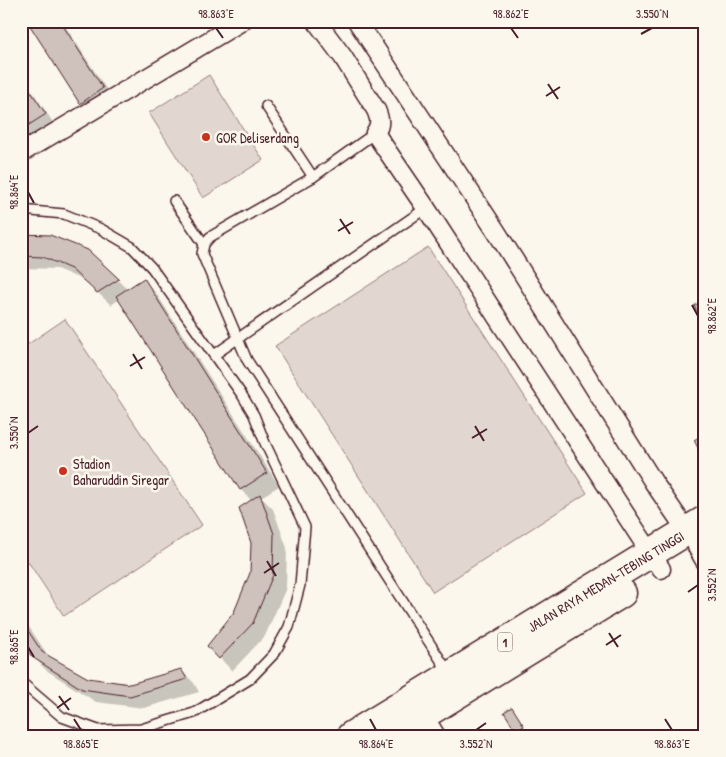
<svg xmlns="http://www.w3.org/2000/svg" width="726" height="757" viewBox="0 0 726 757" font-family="'Patrick Hand',sans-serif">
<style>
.green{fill:#e2d7d0;stroke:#967b7e}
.shadow{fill:#0003}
.building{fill:#cfc2bc;stroke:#4a1f2b}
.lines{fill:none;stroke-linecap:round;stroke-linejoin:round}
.service-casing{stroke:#4a1f2b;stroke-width:12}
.minor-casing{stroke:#4a1f2b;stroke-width:21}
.trunk-casing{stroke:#4a1f2b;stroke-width:31}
.service{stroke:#fbf7ec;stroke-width:9}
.minor{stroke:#fbf7ec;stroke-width:18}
.trunk{stroke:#fbf7ec;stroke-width:28}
.ticks{fill:none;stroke:#4a1f2b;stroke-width:2}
.poi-dot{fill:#c8321e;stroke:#fbf7ec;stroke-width:2}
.labels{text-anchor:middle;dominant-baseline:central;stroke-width:5;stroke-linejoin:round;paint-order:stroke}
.shield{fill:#fbf7ec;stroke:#7f6065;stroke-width:1}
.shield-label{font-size:12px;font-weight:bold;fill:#4a1f2b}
.poi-label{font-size:14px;fill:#4a1f2b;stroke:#fbf7ec;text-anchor:start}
.street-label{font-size:14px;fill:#4a1f2b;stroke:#fbf7ec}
.neatline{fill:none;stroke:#4a1f2b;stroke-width:2}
.ticks-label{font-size:12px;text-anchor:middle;fill:#4a1f2b}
</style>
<rect width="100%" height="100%" fill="#fbf7ec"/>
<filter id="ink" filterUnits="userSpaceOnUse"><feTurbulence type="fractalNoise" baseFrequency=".02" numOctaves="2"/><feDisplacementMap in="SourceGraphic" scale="10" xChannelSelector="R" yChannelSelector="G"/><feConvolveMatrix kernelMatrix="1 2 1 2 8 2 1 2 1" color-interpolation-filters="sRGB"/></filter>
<g filter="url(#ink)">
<g class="green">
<polygon points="209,75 263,160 203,198 149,113"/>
<polygon points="428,247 587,493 433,592 275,346"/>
<polygon points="65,319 202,525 64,616 21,551 21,349"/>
</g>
<g class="shadow">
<polygon points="29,21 62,21 112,98 90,112 81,103"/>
<polygon points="21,74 54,124 28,141 21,134"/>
<polygon points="21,236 87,251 128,290 143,280 156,293 279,486 261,497 273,509 287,548 286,588 265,636 232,671 209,646 235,613 252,573 252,501 241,490 120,299 111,305 85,281 57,269 21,268"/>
<polygon points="21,615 49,657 87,680 130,685 181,670 194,683 199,692 144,708 96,702 46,670 33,656 21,638"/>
<polygon points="512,709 526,729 520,733 506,713"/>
</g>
<g class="building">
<polygon points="27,21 60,21 103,88 80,104"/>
<polygon points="21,77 46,114 21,130"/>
<polygon points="21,234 50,235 88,250 119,279 97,293 71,269 43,257 21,256"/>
<polygon points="144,278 267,473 240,490 116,296"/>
<polygon points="705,299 705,324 694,306"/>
<polygon points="705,434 705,462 694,440"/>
<polygon points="260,494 274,534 273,575 253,623 219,659 207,646 234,612 250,573 251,543 239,508"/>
<polygon points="21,620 42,652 88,678 130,684 181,669 187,679 130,696 82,689 32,657 21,641"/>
<polygon points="512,707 524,726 516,731 504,712"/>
</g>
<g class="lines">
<g class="service-casing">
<g id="service">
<polyline points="266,106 313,177"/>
<polyline points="375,133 313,177 210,237 204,244 202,254 247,360 449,673"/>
<polyline points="174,201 204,244"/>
<polyline points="21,210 64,214 101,229 132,247 152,268 242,395 254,415 265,443 305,527 300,585 289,627 274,654 250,679 194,713 141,729 98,730 62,717 21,682"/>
<polyline points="214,355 426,208"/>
</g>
</g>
<g class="minor-casing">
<g id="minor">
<path d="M316 21 343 57 376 110C380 119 381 125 375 133L426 208 661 569"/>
<polyline points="357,21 496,231 654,483 687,531"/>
<polyline points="21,153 242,21"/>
<polyline points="697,547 705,561"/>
<polyline points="423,715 436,736"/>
</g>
</g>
<g class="trunk-casing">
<g id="trunk">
<path id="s1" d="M351 736 705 520"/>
<polyline points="389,736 622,593"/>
</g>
</g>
<use href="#service" class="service"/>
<use href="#minor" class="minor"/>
<use href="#trunk" class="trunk"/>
</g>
</g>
<path class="ticks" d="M216 28 223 38M511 28 518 38M641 34 652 28M548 84 558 99M546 96 560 87M28 192 34 203M340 219 350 234M338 231 353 222M692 305 698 316M133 354 142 369M130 366 145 357M475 426 484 441M28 433 38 426M472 438 487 429M267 561 276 576M264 573 279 563M688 592 698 585M609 633 618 647M606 645 621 635M28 647 34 657M59 696 69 710M57 708 71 698M74 719 81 730M370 719 376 730M665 719 672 730M476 730 486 723"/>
<g class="poi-dot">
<circle cx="206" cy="137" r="5"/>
<circle cx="63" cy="471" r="5"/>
</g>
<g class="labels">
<rect class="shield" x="497.5" y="632.5" width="15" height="19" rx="4"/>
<g class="shield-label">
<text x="505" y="642">1</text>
</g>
<g class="poi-label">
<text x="216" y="137">GOR Deliserdang</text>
<text x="73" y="463">Stadion<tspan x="73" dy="16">Baharuddin Siregar</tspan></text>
</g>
<g class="street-label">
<text stroke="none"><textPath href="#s1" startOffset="298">JALAN RAYA MEDAN-TEBING TINGGI</textPath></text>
</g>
</g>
<rect width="726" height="757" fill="none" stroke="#fbf7ec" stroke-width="55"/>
<rect x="28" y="28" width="670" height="702" class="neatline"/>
<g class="ticks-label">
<text x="216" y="18">98.863°E</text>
<text x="511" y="18">98.862°E</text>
<text x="652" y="18">3.550°N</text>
<text transform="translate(14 192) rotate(-90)" y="4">98.864°E</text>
<text transform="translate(712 316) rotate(-90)" y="4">98.862°E</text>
<text transform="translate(14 433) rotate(-90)" y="4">3.550°N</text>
<text transform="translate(712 585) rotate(-90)" y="4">3.552°N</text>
<text transform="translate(14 647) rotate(-90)" y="4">98.865°E</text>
<text x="81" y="748">98.865°E</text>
<text x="376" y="748">98.864°E</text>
<text x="476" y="748">3.552°N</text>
<text x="672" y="748">98.863°E</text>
</g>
</svg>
